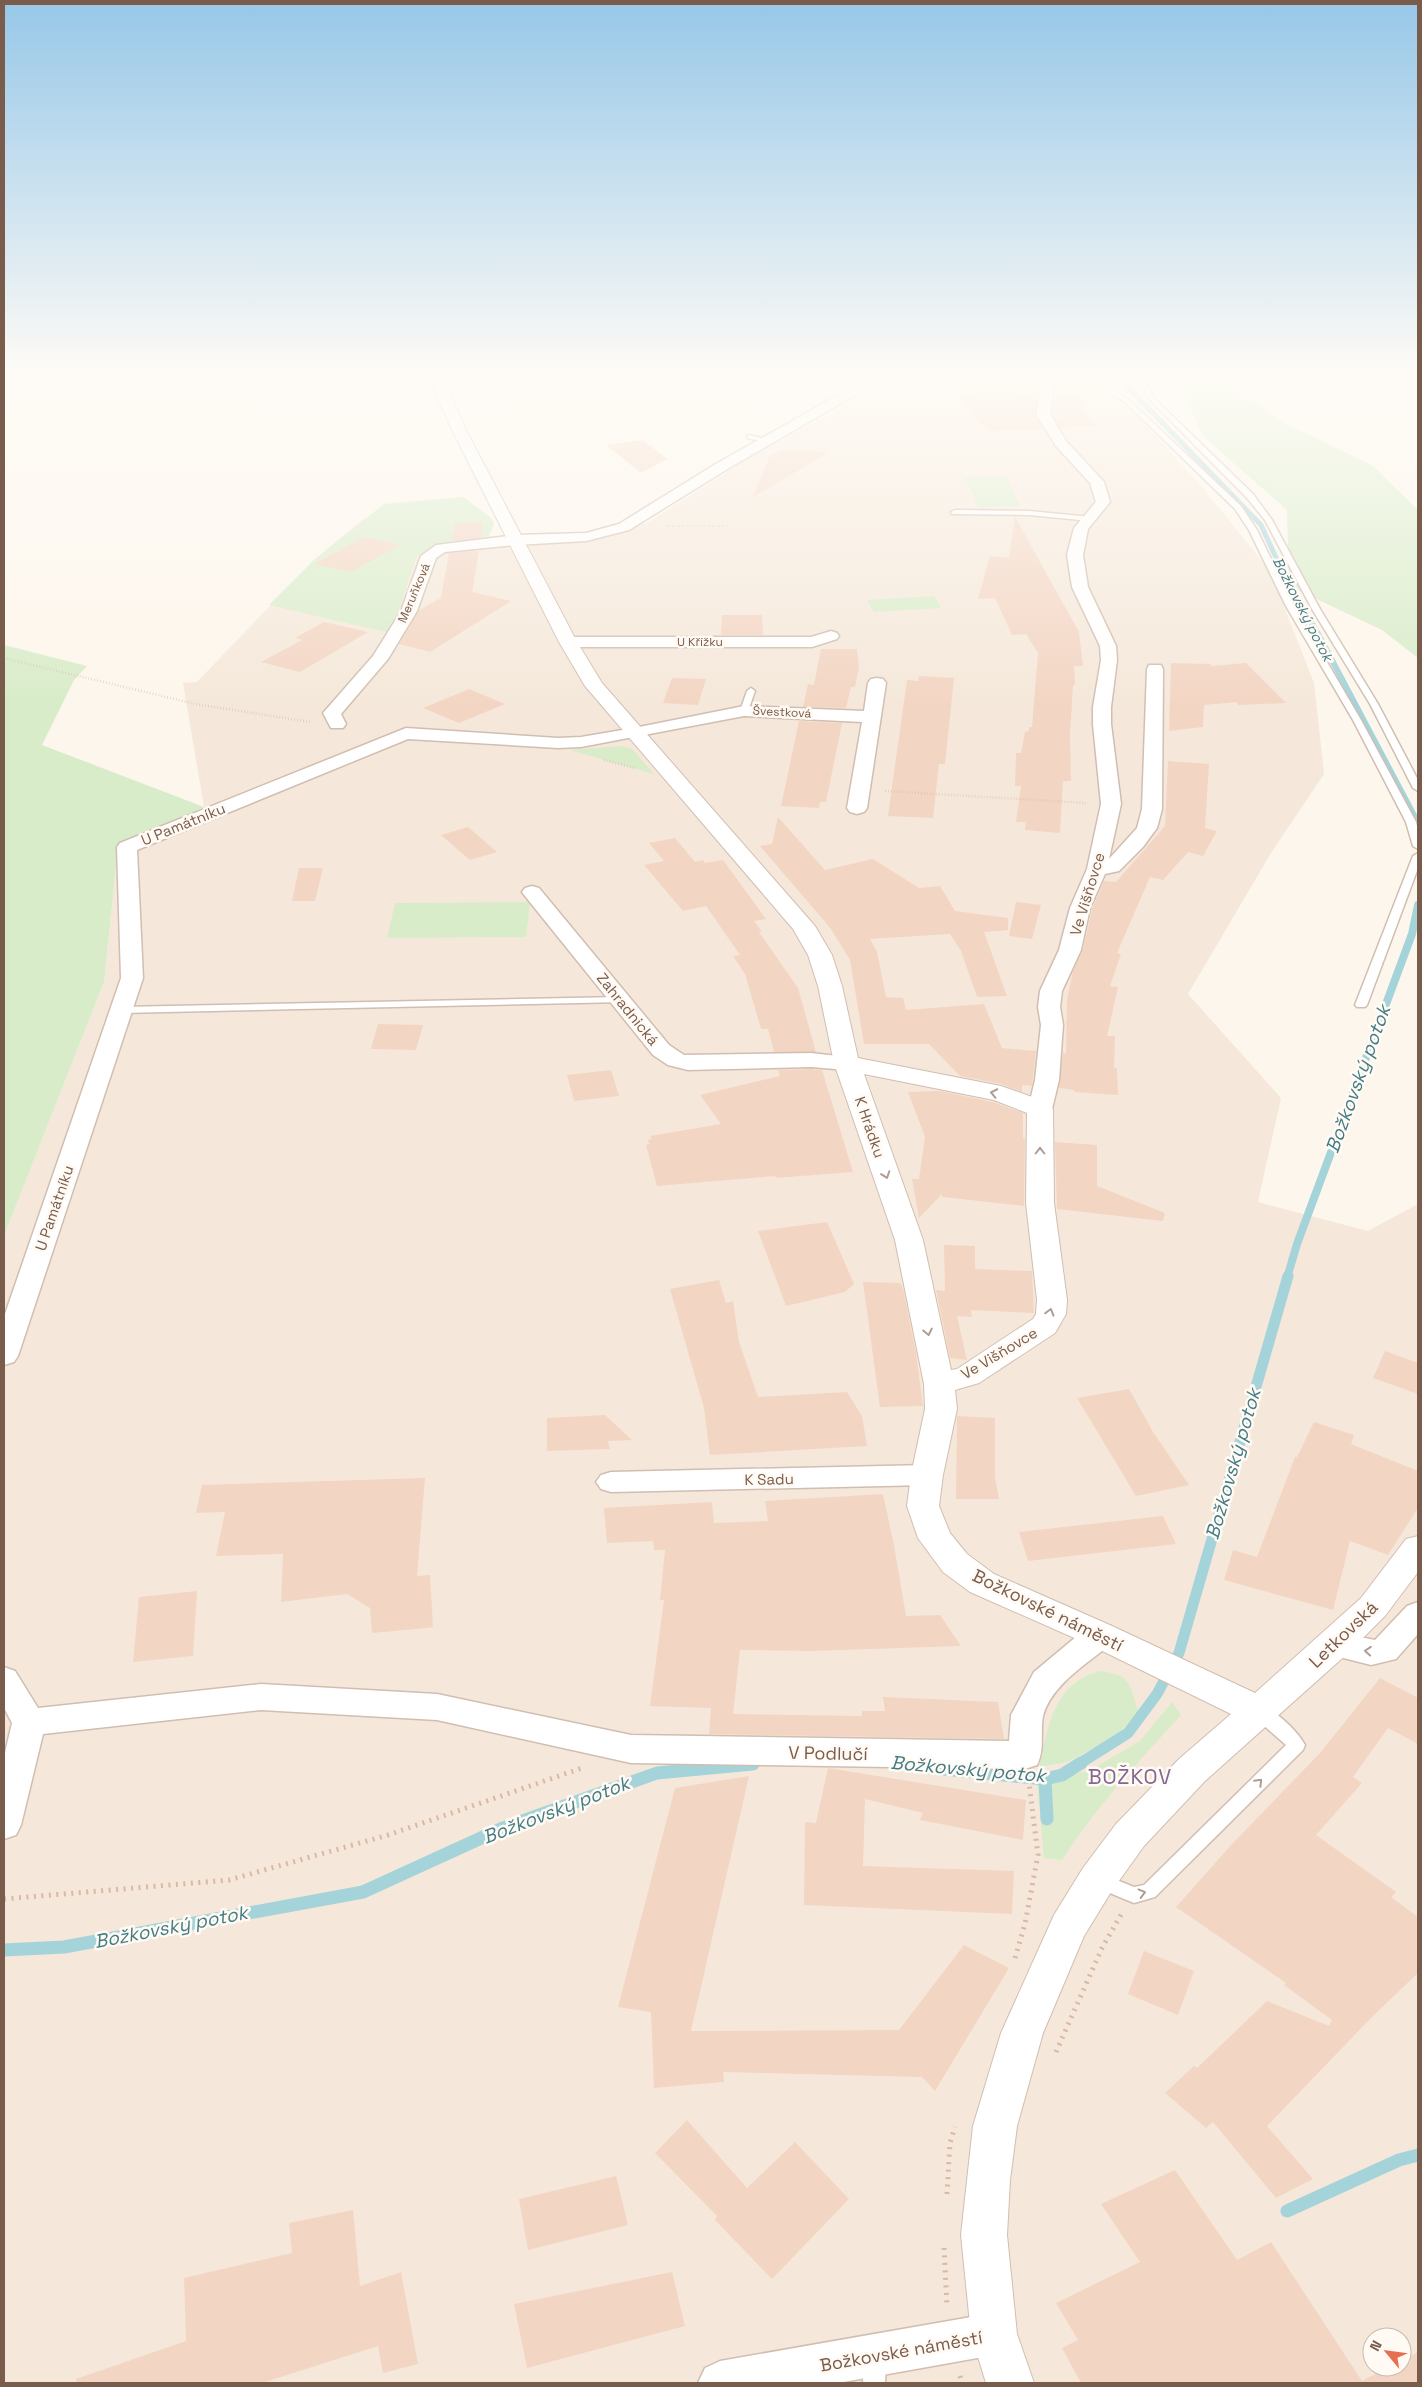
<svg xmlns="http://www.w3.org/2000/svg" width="1422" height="2387" viewBox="0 0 1422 2387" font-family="'Space Grotesk',sans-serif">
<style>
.residential{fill:#f5e8da;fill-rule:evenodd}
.green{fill:#d8ecc9}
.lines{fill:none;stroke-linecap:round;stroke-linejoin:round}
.stream-far4{stroke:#a5d3da;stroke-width:5}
.stream-far3{stroke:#a5d3da;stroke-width:6}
.stream-far2{stroke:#a5d3da;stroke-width:8}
.stream-far1{stroke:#a5d3da;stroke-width:11}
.stream{stroke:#a5d3da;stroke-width:13}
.building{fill:#f3d5c3}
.service-casing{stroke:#d1beb0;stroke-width:3}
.minor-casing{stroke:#d1beb0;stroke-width:3}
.tertiary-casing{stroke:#d1beb0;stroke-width:2}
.path-far2{stroke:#d9b8a5;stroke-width:2;stroke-dasharray:0.5 2;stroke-linecap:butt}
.path-far1{stroke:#d9b8a5;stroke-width:2.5;stroke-dasharray:0.5 2.5;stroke-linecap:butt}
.path{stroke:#d9b8a5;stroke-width:5;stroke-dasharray:2 5.5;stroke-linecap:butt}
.service{fill:#fff;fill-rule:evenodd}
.minor{fill:#fff;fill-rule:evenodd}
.tertiary{fill:#fff;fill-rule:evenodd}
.oneway{stroke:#af9d94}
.labels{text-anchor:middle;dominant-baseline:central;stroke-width:5;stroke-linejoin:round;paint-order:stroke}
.far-street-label{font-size:12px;fill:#7a5c4d;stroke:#fffaf3}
.far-water-label{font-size:14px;font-style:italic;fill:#437c86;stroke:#fffaf3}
.street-label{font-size:15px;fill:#7a5c4d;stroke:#fffaf3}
.near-street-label{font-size:18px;fill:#7a5c4d;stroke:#fffaf3}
.near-water-label{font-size:19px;font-style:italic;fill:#437c86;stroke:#fffaf3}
.near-quarter-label{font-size:21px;letter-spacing:1px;fill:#846695;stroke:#fffaf3}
</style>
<rect width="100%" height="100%" fill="#fdf6ec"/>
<path class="residential" d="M899 372H1102L1104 380 1199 483 1270 571 1314 683 1324 774 1271 853 1188 994 1281 1098 1258 1202 1368 1231 1418 1204V2383H4V1236L104 982 118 847 204 807 183 683 197 682 314 560 363 519 463 497 491 518 494 524 489 536 547 543 647 523 745 460 898 377ZM1372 2337H1402V2367H1372Z"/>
<g class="green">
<polygon points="1181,372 1214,372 1284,423 1372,465 1418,510 1418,658 1382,630 1289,586 1287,510 1203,436 1181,388"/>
<polygon points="1006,476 1020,506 978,507 965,477"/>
<polygon points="463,497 491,518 494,524 489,536 451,542 431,547 416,557 399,610 386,632 269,605 314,560 384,504"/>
<polygon points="934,596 941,608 874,612 867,600"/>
<polygon points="4,645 87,666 74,680 42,745 204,807 118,847 104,982 4,1236"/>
<polygon points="622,746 632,749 654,774 570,750"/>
<polygon points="530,902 526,937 387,938 395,903"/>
<path d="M1100 1671C1133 1675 1129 1685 1139 1713L1112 1739 1067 1762 1039 1767C1048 1726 1054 1683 1100 1671Z"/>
<path d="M1172 1702 1181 1715C1139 1761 1096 1807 1062 1860L1044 1858 1037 1782 1089 1771 1140 1741Z"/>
</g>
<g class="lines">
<polyline class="stream-far4" points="1121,372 1122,381 1261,525 1289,586 1299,603"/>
<polyline class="stream-far3" points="1299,602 1318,634 1418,823"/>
<polyline class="stream-far2" points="1287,1278 1297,1244 1412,934 1418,905"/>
<polyline class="stream-far1" points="1079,1764 1128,1733 1157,1694 1179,1653 1288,1276"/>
<g class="stream">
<polyline points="923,1767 1045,1779 1062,1775 1081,1763"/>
<polyline points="1045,1779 1047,1819"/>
<polyline points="4,1950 64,1947 363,1892 503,1828 657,1773 753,1764"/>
<polyline points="1287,2211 1399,2160 1418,2155"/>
</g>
</g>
<g class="building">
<polygon points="1015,385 1023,397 1037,396 1034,414 1043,429 990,431 976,419 961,396 979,395 974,386"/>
<polygon points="1054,396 1076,396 1094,426 1060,428 1052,414"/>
<polygon points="643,440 667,459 641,473 606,445"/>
<polygon points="781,450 829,452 752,498 770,456"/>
<polygon points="1015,517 1079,632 1083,666 1074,666 1075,685 1073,685 1070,735 1071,781 1063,781 1060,833 1025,830 1026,822 1016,822 1021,786 1015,786 1016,753 1021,753 1025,732 1029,731 1029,727 1032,727 1038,653 1026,634 1012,635 995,598 978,599 990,556 1009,558"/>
<polygon points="483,522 481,538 452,541 455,523"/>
<polygon points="364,537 400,545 351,572 314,564"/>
<polygon points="479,551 472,592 511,601 430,652 399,644 419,610 441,598 449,553"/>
<polygon points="722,615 762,615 763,635 721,635"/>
<polygon points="324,622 368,632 300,672 261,662 302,640 295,638"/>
<polygon points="821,649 857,649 859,667 855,687 851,687 846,708 803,707 808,684 814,685"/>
<polygon points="1171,663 1210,664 1212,666 1246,663 1286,703 1239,705 1236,702 1204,705 1203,727 1169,731"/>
<polygon points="919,676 954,678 945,764 939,764 933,818 888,816 907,680 918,681"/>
<polygon points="672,678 706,679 698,705 663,703"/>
<polygon points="469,689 505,704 459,723 423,708"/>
<polygon points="799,721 842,723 826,802 820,802 819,808 781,806"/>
<polygon points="1168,761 1209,764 1205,828 1217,831 1203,856 1188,852 1163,880 1150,877 1117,953 1121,954 1110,986 1118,987 1107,1036 1115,1036 1114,1068 1117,1068 1118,1095 1074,1092 1074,1090 1059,1088 1063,1053 1066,1054 1067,999 1073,971 1083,950 1092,909 1104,881 1116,882 1165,826"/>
<polygon points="778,817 825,870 873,859 919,888 940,886 955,911 1008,918 1008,930 984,932 1007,996 977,997 961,951 950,934 870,939 877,952 886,997 903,998 906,1010 984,1004 1002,1048 1036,1051 1032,1086 1022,1085 1022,1092 1001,1084 960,1076 929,1044 864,1044 850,960 831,929 760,846 772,844"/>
<polygon points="468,827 497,852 470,860 441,835"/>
<polygon points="675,838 695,862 703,860 705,863 723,860 766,919 754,921 762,932 759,932 798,988 816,1052 774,1052 768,1029 761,1029 745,974 733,956 740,955 706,906 683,911 644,865 664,861 649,843"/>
<polygon points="299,868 323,868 315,901 292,901"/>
<polygon points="1016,902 1041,905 1032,939 1009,936"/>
<polygon points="378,1024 423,1025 416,1050 371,1049"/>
<polygon points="811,1069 822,1070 853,1172 776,1178 775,1176 657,1186 646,1145 650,1144 647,1140 652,1139 650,1136 721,1124 700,1095 780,1076 778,1070"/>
<polygon points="611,1070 619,1096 574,1101 567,1075"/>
<polygon points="940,1091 993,1102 1023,1113 1023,1139 1025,1139 1024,1206 942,1197 942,1194 919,1218 912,1179 919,1179 925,1137 908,1092"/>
<polygon points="1055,1142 1097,1145 1097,1186 1165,1213 1163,1221 1057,1209"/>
<polygon points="827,1222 854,1284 845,1292 786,1306 758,1231"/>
<polygon points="944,1245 975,1246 975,1269 1032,1271 1034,1313 971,1310 972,1317 957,1316 967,1360 950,1358 936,1290 945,1291"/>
<polygon points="719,1280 726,1303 733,1301 739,1342 758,1397 847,1392 862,1416 867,1446 710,1455 704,1408 670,1289"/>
<polygon points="863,1282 900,1283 903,1288 916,1353 923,1406 880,1407"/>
<polygon points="1385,1351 1418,1363 1418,1394 1373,1378"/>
<polygon points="1129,1389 1153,1432 1189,1485 1136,1496 1077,1398"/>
<polygon points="605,1415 632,1440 608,1441 610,1449 547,1451 547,1418"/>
<polygon points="957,1416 995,1418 995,1478 999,1499 956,1499"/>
<polygon points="1314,1422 1354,1435 1351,1444 1418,1471 1418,1508 1388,1555 1350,1541 1333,1610 1224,1580 1233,1550 1257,1557 1295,1457 1297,1457"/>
<polygon points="425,1478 417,1576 430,1575 433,1627 427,1628 372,1633 370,1608 347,1594 281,1602 283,1554 216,1556 225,1512 196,1513 202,1485"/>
<polygon points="883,1494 894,1545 906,1616 940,1615 961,1646 810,1651 740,1650 733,1714 862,1716 862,1711 885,1711 883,1697 998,1702 1004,1739 709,1734 711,1708 650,1706 664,1600 660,1600 665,1550 654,1550 653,1541 607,1543 604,1508 712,1502 714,1523 768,1521 765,1501"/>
<polygon points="1163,1516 1176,1544 1028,1561 1019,1532"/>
<polygon points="197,1591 193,1656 133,1662 139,1597"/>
<polygon points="1380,1678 1418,1698 1418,1744 1388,1728 1353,1777 1362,1783 1316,1835 1396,1892 1391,1897 1418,1917 1418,1973 1371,2018 1267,2126 1313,2179 1276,2198 1213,2122 1206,2128 1165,2093 1194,2066 1197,2068 1267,2001 1329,2026 1332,2020 1284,1985 1286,1983 1176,1907 1233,1843 1320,1753"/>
<polygon points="828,1768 1026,1800 1023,1840 920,1820 923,1813 865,1799 863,1866 1014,1871 1012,1914 804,1905 805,1822 816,1823"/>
<polygon points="749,1776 691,2031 899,2030 964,1945 1009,1968 935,2091 922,2077 723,2072 724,2082 654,2088 651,2012 618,2007 675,1788"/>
<polygon points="1144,1951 1194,1971 1178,2015 1128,1994"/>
<polygon points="687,2120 747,2188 795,2142 849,2199 772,2279 715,2220 717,2216 655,2153"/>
<polygon points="1175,2170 1237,2260 1271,2242 1362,2381 1388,2367 1402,2367 1402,2360 1418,2352 1418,2383 1081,2383 1062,2348 1078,2340 1056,2303 1140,2262 1101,2204"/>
<polygon points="616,2176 628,2225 528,2250 519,2199"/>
<polygon points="353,2210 360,2286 401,2272 418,2364 383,2373 378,2346 262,2383 76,2383 76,2379 186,2341 184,2278 292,2253 289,2223"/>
<polygon points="672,2272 685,2326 527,2368 514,2304"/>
</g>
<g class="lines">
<g class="service-casing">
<g id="service">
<polygon points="1132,372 1138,372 1156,400 1253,494 1272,520 1320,609 1378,704 1418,780 1418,791 1413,788 1370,704 1312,609 1265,520 1247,498 1152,402 1139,383 1102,382 1129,400 1241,506 1257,530 1294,606 1361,720 1416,822 1418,830 1418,849 1413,846 1406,822 1353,720 1286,606 1249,530 1235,509 1125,402 1093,382 1048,382 1045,380 1048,378 1136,379"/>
<polygon points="749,435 770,440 771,441 768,443 747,438 747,436"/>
<polygon points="955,510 1029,511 1091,517 1095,519 1091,521 1029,515 952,514 951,512"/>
<polygon points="751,688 755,691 748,711 741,713 740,711 747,691"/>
<polygon points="1418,853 1418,868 1367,1005 1365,1007 1357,1007 1355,1005 1413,856"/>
<polygon points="621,997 627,1000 625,1002 121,1013 115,1010 121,1007"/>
<path d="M1259 1704C1275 1710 1297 1730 1305 1745L1303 1750 1155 1897 1134 1903 1093 1886 1090 1881 1093 1876 1099 1873 1134 1887 1144 1885 1286 1745 1253 1716 1251 1711 1253 1706Z"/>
<polygon points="875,2350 883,2353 886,2361 885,2383 863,2383 864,2361 867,2353"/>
</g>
</g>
<g class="minor-casing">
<g id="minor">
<polygon points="879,372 895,372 724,471 629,530 586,541 516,545 445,552 436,558 417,611 388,659 341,714 346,724 343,728 331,728 323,713 373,656 401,611 421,556 436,545 516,535 586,533 619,524 714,465"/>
<polygon points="1038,372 1050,372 1054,380 1050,414 1066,441 1104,482 1110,502 1088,529 1083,555 1088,587 1116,646 1117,660 1111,707 1111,724 1121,804 1109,859 1137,828 1142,809 1147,669 1149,665 1161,665 1163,669 1162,809 1157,828 1143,847 1119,871 1105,874 1090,908 1081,950 1062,991 1060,1007 1063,1025 1059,1080 1052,1109 1048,1114 1040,1116 1032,1114 1028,1109 1035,1080 1041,1025 1038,1007 1040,991 1059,950 1070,908 1087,869 1101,804 1093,724 1093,707 1101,660 1100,646 1072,587 1067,555 1074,528 1096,502 1090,483 1056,446 1036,414 1042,380"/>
<polygon points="831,631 837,633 839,636 837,639 812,647 568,647 562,646 560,642 562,638 568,637 811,637"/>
<polygon points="877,678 883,679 886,683 867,808 864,812 857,814 850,812 847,808 862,722 744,716 581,747 558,748 408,739 137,850 143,978 18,1356 14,1362 4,1365 4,1317 121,978 117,847 120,843 406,728 558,738 581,737 634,728 744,706 864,711 868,683 871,679"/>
<polygon points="532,886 539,888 669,1045 684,1055 811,1053 855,1058 859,1063 855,1068 847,1070 811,1067 688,1070 668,1065 653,1055 525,896 522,892 525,888"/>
<polygon points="927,1465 937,1468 942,1475 937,1482 927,1485 611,1492 601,1489 596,1482 601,1475 611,1472"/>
<polygon points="1418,1602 1418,1634 1396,1659 1371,1665 1324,1653 1319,1644 1324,1635 1335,1632 1375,1640 1407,1606"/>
<path d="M1100 1623 1111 1626 1116 1635 1111 1644C1088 1663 1051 1685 1043 1716 1040 1733 1045 1749 1037 1765L1025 1769 631 1763 437 1720 261 1710 43 1734 21 1825 16 1835 4 1839V1757L12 1723 4 1708V1667L15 1671 38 1708 261 1684 437 1694 631 1735 1009 1741 1011 1715 1034 1672 1089 1626Z"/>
<polygon points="994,2313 1009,2319 1015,2334 1009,2349 994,2355 838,2383 698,2383 705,2368 720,2361"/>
</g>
</g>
<g class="tertiary-casing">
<path id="tertiary" d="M427 372H441L465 428 577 642 602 683 815 926 832 955 842 986 858 1058 1001 1086 1049 1103 1053 1109 1054 1203 1067 1300 1066 1314 1055 1333 979 1383 955 1390 957 1409 943 1475 939 1506 950 1533 967 1554 994 1574 1112 1626 1255 1693 1361 1598 1406 1539 1418 1536V1572L1385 1616 1347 1654 1205 1781 1144 1846 1111 1892 1084 1936 1043 2033 1017 2126 1010 2180 1007 2235 1017 2334 1034 2383H986L971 2334 961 2235 973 2126 1001 2033 1054 1915 1083 1868 1116 1824 1179 1759 1231 1714 1088 1644 970 1592 943 1572 918 1538 907 1506 911 1475 925 1409 924 1384 895 1240 834 1063 818 986 808 955 793 929 585 686 559 642 451 428ZM864 1074 994 1100 1027 1113 1026 1203 1037 1300 1036 1314 1033 1319 957 1369 951 1370 923 1240Z"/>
</g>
<polyline class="path-far2" points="667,526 729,526"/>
<g class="path-far1">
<polyline points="4,658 195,704 311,722"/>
<polyline points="604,760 634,768"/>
<polyline points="885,791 1086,803"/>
</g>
<g class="path">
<polyline points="4,1899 229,1880 388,1835 582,1768"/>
<polyline points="1015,1958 1025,1924 1038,1855 1029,1783"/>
<polyline points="1056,2052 1102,1948 1122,1913"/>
<polyline points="947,2194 950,2143 955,2127"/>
<polyline points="944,2248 947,2307"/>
<polyline points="960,2376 962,2383"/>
</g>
<use href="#service" class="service"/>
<use href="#minor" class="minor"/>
<use href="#tertiary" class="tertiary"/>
</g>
<defs><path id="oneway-chevron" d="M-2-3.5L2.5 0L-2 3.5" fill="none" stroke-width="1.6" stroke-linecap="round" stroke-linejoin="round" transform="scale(1.25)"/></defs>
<g class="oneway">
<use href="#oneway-chevron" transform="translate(994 1093) rotate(-168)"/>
<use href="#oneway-chevron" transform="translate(1040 1151) rotate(-90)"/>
<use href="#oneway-chevron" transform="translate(886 1175) rotate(71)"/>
<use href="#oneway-chevron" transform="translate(1050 1312) rotate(-74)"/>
<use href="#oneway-chevron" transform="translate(928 1332) rotate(78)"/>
<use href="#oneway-chevron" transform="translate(1368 1651) rotate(-175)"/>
<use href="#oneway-chevron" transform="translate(1259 1782) rotate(-45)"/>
<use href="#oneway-chevron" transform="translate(1142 1893) rotate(-15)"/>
</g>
<linearGradient id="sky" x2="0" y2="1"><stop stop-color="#97c7e8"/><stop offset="0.53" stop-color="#fefbf6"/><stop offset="1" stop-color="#fefbf6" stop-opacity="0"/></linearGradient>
<rect width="1422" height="707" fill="url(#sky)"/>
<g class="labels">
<g class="far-street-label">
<text transform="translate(414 593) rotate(-67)">Meruňková</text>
<text x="700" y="642">U Křížku</text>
<text transform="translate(782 712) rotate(3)">Švestková</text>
</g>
<g class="far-water-label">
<text transform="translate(1303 609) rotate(63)">Božkovský potok</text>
</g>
<g class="street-label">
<text transform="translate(183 824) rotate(-22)">U Památníku</text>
<text transform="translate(1087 894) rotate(-73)">Ve Višňovce</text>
<text transform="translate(628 1009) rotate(51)">Zahradnická</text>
<text transform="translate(870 1127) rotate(71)">K Hrádku</text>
<text transform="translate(54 1208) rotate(-71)">U Památníku</text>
<text transform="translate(999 1353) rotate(-31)">Ve Višňovce</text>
<text transform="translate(769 1479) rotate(-1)">K Sadu</text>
</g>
<g class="near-street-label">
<text transform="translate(1048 1610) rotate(26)">Božkovské náměstí</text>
<text transform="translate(1343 1634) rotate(-44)">Letkovská</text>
<text transform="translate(828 1753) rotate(1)">V Podlučí</text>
<text transform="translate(901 2351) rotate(-10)">Božkovské náměstí</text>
</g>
<g class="near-water-label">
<text transform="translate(1358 1079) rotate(-70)">Božkovský potok</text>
<text transform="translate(1233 1464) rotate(-74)">Božkovský potok</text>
<text transform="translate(968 1769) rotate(5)">Božkovský potok</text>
<text transform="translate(556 1810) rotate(-21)">Božkovský potok</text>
<text transform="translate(171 1927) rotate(-11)">Božkovský potok</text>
</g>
<g class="near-quarter-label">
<text x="1130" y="1776">BOŽKOV</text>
</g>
</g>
<rect width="1422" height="2387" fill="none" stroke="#7a5c4d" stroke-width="10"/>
<g transform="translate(1387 2352) rotate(299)"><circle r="24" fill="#fffaf3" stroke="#cabbb1"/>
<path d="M0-4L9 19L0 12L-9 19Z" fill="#e76f51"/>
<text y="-8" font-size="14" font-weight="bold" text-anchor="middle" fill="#7a5c4d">N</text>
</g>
</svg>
